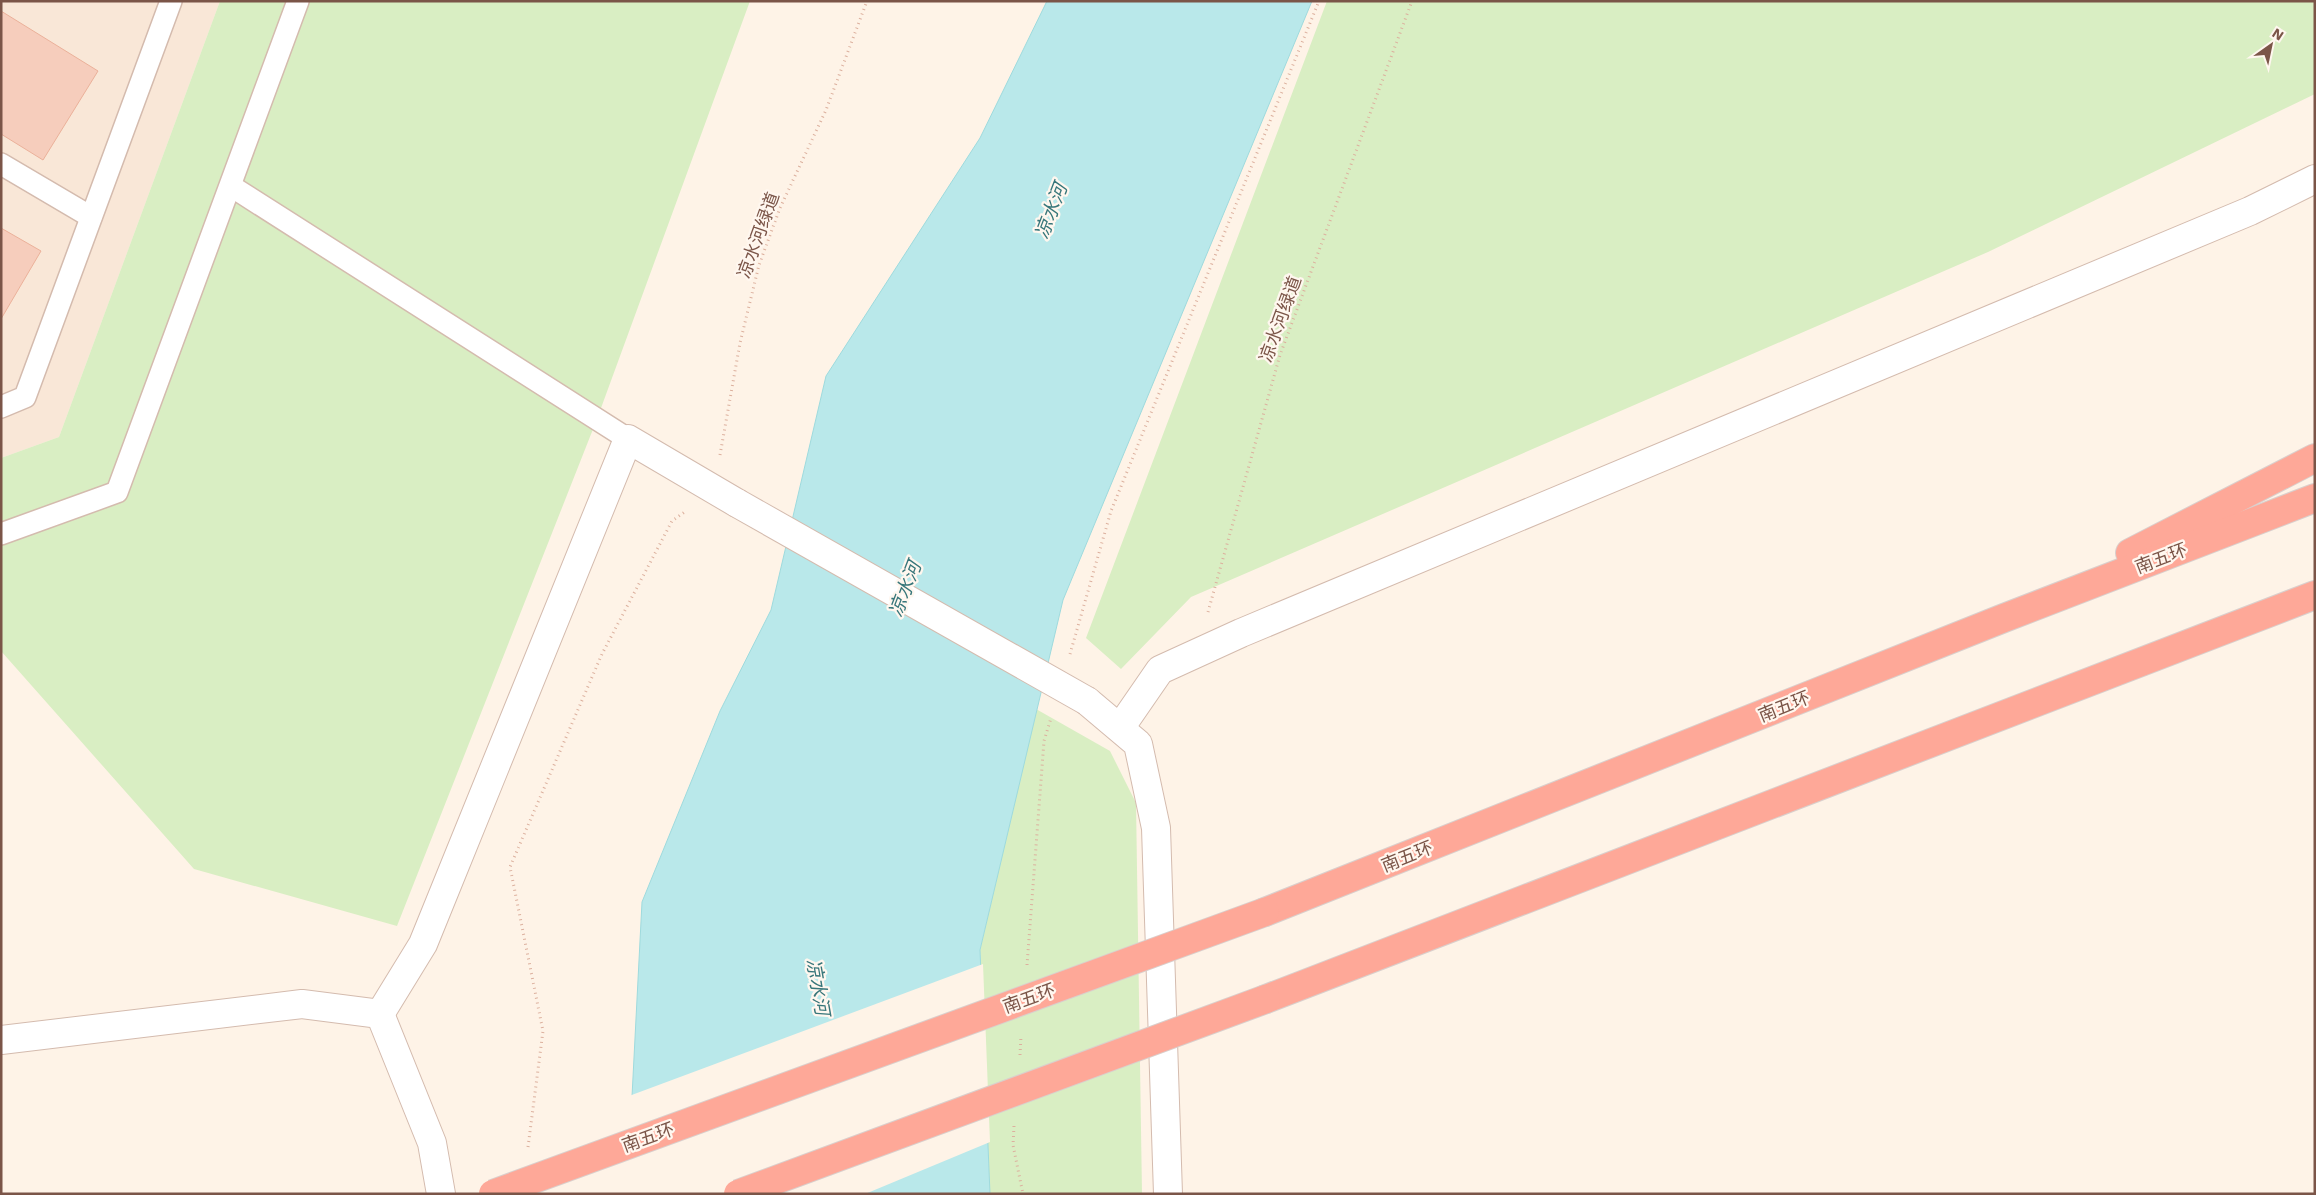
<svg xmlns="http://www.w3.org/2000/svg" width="2316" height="1195" viewBox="0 0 2316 1195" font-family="'Work Sans','Noto Sans SC',sans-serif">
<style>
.residential{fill:#f9e7d7}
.green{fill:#d9eec3}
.water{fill:#b9e8ea;stroke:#9edadd}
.pier{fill:#fef3e7}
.building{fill:#f6cdbc;stroke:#ebb19a}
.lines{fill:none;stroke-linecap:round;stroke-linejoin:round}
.service-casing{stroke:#d4bbae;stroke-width:24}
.minor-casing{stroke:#d4bbae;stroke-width:30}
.tertiary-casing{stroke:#d4bbae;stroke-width:30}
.motorway-casing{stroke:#dacfcc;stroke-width:30}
.path{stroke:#dcb09e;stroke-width:3;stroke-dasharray:1 4;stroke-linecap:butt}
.service{stroke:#fff;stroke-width:21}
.minor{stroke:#fff;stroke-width:28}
.tertiary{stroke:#fff;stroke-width:28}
.motorway{stroke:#fea898;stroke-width:28}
.minor-bridge-casing{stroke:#d4bbae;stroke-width:30;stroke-linecap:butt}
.motorway-bridge-casing{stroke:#dacfcc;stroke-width:30;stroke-linecap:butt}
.minor-bridge{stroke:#fff;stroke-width:28}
.motorway-bridge{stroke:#fea898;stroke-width:28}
.labels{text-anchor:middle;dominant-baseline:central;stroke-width:4.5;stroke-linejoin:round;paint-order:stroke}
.street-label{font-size:18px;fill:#7b5548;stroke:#fff7ef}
.water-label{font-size:19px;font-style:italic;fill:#37767a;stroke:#fff7ef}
</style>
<rect width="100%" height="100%" fill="#fef3e7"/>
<polygon class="residential" points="1,1 220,1 59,437 1,458"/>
<g class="green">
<polygon points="220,1 750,1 597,419 397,926 194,869 1,651 1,458 59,437"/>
<polygon points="1327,1 2315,1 2315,94 1988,252 1191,597 1121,669 1086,638"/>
<polygon points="1036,709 1110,751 1136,803 1142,1194 990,1194 980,950"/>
</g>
<polygon class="water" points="1047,1 1312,1 1063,600 980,950 990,1194 627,1194 642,902 720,711 771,610 826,376 980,138"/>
<polygon class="pier" points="983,964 990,1142 865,1194 624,1194 629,1096"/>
<g class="building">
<polygon points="1,11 98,71 43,160 1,134"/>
<polygon points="1,228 41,251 1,319"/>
</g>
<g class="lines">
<g class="service-casing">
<g id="service">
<polyline points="1,164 91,217"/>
<polyline points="231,186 628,439"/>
<polyline points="1,407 25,397 171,1"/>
<polyline points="1,534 117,492 298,1"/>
</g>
</g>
<g class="minor-casing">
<g id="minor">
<polyline points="1087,701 1138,744 1156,828 1168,1194"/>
<polyline points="380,1014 423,944 628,439 737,503"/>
</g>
</g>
<g class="tertiary-casing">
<g id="tertiary">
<polyline points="1120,728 1160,670 1241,633 2250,211 2315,179"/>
<polyline points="1,1040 302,1004 380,1014 432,1143 441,1194"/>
</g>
</g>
<g class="motorway-casing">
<g id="motorway">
<polyline points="2130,553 2315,458"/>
<polyline points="1265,912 2004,618 2315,498"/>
<polyline points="1266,999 2315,595"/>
</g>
</g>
<g class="path">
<polyline points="720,455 740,343 759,265 780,208 826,110 867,1"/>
<polyline points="1208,612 1280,355 1412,1"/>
<polyline points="1070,654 1111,511 1319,1"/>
<polyline points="1027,965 1044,741 1051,718"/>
<polyline points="1020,1055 1021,1036"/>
<polyline points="1014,1126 1013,1145 1023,1194"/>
<polyline points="528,1147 543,1031 510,867 602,654 672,521 686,511"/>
</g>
<use href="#service" class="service"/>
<use href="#minor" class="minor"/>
<use href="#tertiary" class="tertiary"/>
<use href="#motorway" class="motorway"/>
<g class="minor-bridge-casing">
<polyline id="minor-bridge" points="737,503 1087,701"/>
</g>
<g class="motorway-bridge-casing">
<g id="motorway-bridge">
<polyline points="493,1194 1265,912"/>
<polyline points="738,1194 1266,999"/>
</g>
</g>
<use href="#minor-bridge" class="minor-bridge"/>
<use href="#motorway-bridge" class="motorway-bridge"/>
</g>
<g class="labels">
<g class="street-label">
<text transform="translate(758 235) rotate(-70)">凉水河绿道</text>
<text transform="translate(1280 319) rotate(-70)">凉水河绿道</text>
<text transform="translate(2161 558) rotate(-21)">南五环</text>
<text transform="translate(1784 706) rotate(-22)">南五环</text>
<text transform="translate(1407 856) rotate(-22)">南五环</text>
<text transform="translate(1029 998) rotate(-20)">南五环</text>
<text transform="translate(648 1137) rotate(-20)">南五环</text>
</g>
<g class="water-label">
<text transform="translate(1051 211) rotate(-69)">凉水河</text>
<text transform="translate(905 589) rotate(-69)">凉水河</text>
<text transform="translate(818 987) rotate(80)">凉水河</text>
</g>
</g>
<rect width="2316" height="1195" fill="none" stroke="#7b5548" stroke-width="5"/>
<g transform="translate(2271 45) rotate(33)" stroke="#fff7ef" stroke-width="4" paint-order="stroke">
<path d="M0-4L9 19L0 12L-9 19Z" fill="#7b5548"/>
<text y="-8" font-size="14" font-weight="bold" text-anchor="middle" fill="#7b5548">N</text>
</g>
</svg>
